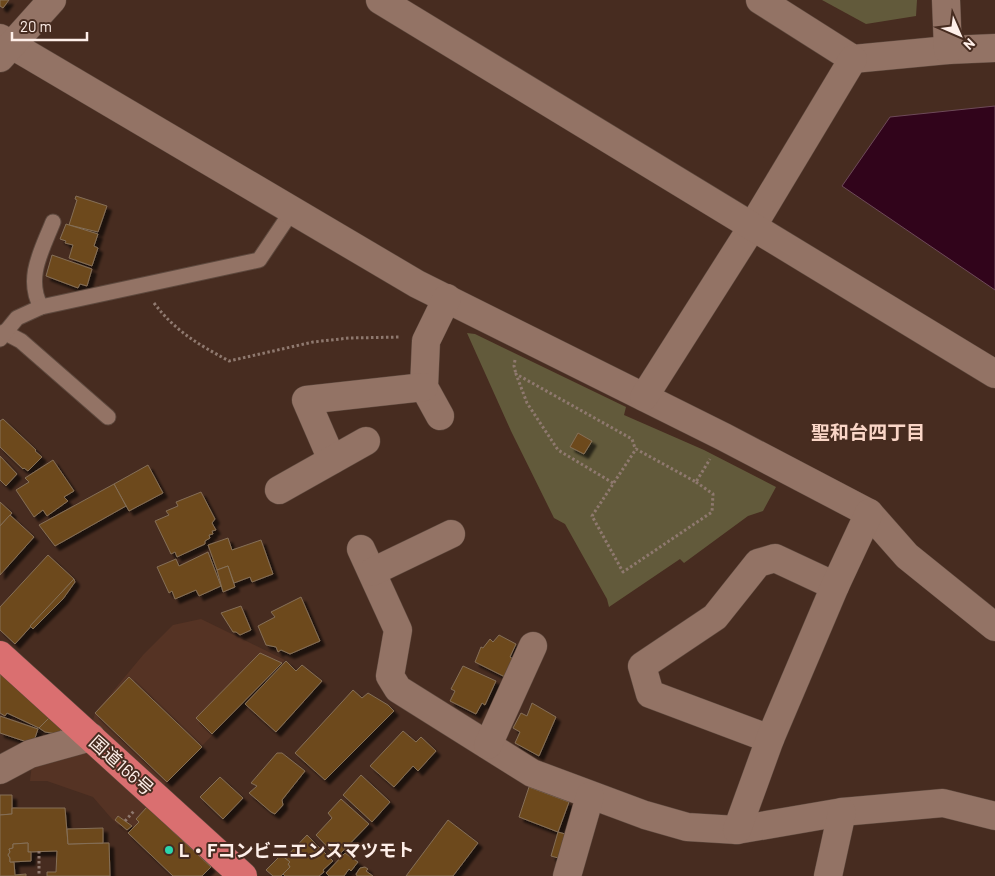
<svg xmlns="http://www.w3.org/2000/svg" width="995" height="876" viewBox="0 0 995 876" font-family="Barlow,'Noto Sans JP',sans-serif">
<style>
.built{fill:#553324}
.green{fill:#625a3b}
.water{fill:#31041b;stroke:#6e4a59}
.building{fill:#6d4a1d;stroke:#856f57;filter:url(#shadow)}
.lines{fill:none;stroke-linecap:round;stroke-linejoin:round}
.service-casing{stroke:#5e493e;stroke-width:17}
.minor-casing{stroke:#5e493e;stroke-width:29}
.tertiary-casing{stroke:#5e493e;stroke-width:29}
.trunk-casing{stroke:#5e493e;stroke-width:29}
.path{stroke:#8f796f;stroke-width:3;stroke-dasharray:2.5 2.5;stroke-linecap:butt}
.service{stroke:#937365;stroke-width:15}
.minor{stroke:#937365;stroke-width:28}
.tertiary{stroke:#937365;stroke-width:28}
.trunk{stroke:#da6f70;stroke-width:28}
.poi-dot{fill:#2bd5ac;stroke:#472c20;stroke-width:2}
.labels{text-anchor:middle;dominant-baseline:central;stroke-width:4;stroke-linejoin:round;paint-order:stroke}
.street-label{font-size:18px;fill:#feefe9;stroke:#472c20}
.poi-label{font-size:18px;font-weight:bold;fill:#feefe9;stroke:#472c20;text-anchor:start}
.neighbourhood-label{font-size:19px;font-weight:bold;fill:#fad6c7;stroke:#472c20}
</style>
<defs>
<filter id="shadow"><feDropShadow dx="4.5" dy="4.5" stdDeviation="1" flood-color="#0009"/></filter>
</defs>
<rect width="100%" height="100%" fill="#472c20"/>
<polygon class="built" points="201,619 285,660 146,804 225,876 173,876 112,819 93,797 47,781 30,781 32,764 85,748 95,713 143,655 173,625"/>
<g class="green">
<polygon points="822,0 917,0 916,16 866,24"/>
<polygon points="467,333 475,334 626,407 624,415 704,450 776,487 763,511 748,516 684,563 680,559 609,607 607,599 565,524 554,518 511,431"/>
</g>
<polygon class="water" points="995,106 995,290 842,186 890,117"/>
<g class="building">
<polygon points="0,0 9,0 3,8 0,6"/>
<polygon points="76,196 107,206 98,232 69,225 77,200 75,199"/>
<polygon points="66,224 98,234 94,246 98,248 92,266 69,258 73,245 65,243 66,241 60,239"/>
<polygon points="52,255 92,269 87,286 80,284 78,288 46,276"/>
<polygon points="3,419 36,450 35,451 42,457 28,471 24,468 23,469 0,447 0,421"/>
<polygon points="578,433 592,441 584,454 570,447"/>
<polygon points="0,456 17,474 6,486 0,480"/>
<polygon points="53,460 74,491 64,497 68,501 47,516 43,510 34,517 16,490 29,482 25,478"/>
<polygon points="148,465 163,493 129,511 114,484"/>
<polygon points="114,484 126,506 55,546 39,525"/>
<polygon points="201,492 215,519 212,523 216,530 212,531 213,534 209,535 210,538 205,541 205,544 177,557 175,552 171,554 155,521 169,515 166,511 178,506 176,502"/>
<polygon points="0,502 12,513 0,526"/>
<polygon points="10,515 34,537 0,575 0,526"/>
<polygon points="228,538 232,550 261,540 273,574 252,582 250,577 234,583 228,566 217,570 208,545"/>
<polygon points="208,552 221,586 199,596 196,590 175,599 172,591 169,593 157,567 176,559 179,566"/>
<polygon points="48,555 74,579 15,644 0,630 0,607"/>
<polygon points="228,566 235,587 223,592 217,570"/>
<polygon points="74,579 75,582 63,599 33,629 30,626"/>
<polygon points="301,597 320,641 290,654 281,650 278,652 276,647 266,645 258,626 275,617 271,612"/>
<polygon points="241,606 251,630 240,635 236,632 233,632 221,613"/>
<polygon points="499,635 516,644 510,657 513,659 505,677 475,662 481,647 483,648 490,639 493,642"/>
<polygon points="260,653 282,663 212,734 196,718"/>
<polygon points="286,661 296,671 302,665 322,681 276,732 245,704"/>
<polygon points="463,666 496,681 485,705 482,703 476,714 450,701 455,691 451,689"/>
<polygon points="0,670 51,716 39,728 7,713 5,716 0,713"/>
<polygon points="129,677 202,747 167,782 95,713"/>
<polygon points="353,690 362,698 368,693 388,705 394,711 325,780 295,753"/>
<polygon points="532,703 556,717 539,756 515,743 520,732 513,728 521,713 527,716"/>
<polygon points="0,716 38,729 33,744 0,733"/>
<polygon points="51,716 63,728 57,734 45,732 39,728"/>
<polygon points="403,731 416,742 421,737 436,751 418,771 413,766 394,787 370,766"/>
<polygon points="277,753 282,753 305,771 282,800 283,805 275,814 271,812 249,793 257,786 251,783"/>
<polygon points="361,775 390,802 372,822 343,795"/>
<polygon points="220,777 243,798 223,819 200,797"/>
<polygon points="529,787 569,802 558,832 519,817"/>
<polygon points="0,795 12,795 12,814 0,815"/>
<polygon points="341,799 369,824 337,857 316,835 332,818 328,813"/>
<polygon points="147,807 211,867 202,876 173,876 128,833 139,822 136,819"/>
<polygon points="12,808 65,808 68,844 109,843 110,876 47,876 47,872 56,872 57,851 28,852 28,843 13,844 13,848 9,849 10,852 8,855 10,858 10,862 14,862 15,875 26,874 26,876 0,876 0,815 12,814"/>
<polygon points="118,816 132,826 127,830 115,820"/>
<polygon points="448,820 478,843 453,876 406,876"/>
<polygon points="103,828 103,843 68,844 67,829"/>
<polygon points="558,832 569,835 562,859 551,856"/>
<polygon points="307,835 333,861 323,870 324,872 319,876 285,876 283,874 290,867 288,864 290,862 285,858"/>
<polygon points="28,843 28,852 31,852 31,861 10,862 10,858 8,855 10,852 9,849 13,848 13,844"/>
<polygon points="345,853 358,862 351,871 349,869 344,876 329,876 326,873"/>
<polygon points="281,855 290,862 288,864 290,867 281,876 273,876 266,870"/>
<polygon points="365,867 368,869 366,871 373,876 357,876 356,874 360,868"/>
</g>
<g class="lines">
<g class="service-casing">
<g id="service">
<path d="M41 307C25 278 42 250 53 222"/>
<polyline points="4,332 21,341 108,417"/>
<polyline points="0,339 17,318 41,307 259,260 292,211"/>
</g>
</g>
<g class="minor-casing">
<g id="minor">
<polyline points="760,0 853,59 948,50 995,48"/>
<polyline points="946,0 948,50"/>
<polyline points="0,38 417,284 724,437 869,513 907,556 995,627"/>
<polyline points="644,397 752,227 853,59"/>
<polyline points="440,416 424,387 426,341 447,298"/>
<polyline points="332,460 306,400 424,387"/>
<polyline points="279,490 366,441"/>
<polyline points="361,549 398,630 390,676 398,689 532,773 645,815 687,827 737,830 842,812 943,803 995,816"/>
<polyline points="372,572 451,534"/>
<polyline points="770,739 650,694 642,666 715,617 758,563 775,558 835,586"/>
<polyline points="488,745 533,646"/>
<polyline points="0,770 30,754 91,737"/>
<polyline points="737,830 770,739 835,586 869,513"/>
<polyline points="567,876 590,796"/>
<polyline points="828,876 842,812"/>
</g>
</g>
<g class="tertiary-casing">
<g id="tertiary">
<polyline points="380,0 995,374"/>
<polyline points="0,58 52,0"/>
</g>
</g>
<g class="trunk-casing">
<polyline id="trunk" points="0,655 243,876"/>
</g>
<g class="path">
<path d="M154 303C176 332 198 344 229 361L313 342 349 338 401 337"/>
<polyline points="515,360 514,366 516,374"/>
<polyline points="696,482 713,494 712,512 623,572 592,516 636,449 696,482 710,459"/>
<polyline points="613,483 558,450 527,403 516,374 632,439 635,448"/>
<polyline points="125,821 134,811"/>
<polyline points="39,851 39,876"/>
</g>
<use href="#service" class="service"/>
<use href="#minor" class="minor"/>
<use href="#tertiary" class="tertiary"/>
<use href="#trunk" class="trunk"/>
</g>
<circle class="poi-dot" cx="169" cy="850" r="5"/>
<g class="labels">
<g class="street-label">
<text transform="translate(122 765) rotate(42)">国道166号</text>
</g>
<g class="poi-label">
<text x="179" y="850">L・Fコンビニエンスマツモト</text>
</g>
<g class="neighbourhood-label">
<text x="868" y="431">聖和台四丁目</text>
</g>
</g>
<g transform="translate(960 35) rotate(135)" stroke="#472c20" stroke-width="4" paint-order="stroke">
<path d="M0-4L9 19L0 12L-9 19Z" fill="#feefe9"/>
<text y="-8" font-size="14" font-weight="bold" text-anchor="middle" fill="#feefe9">N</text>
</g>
<path d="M12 32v8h75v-8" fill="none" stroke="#feefe9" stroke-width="2.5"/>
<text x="20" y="32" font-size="15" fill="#feefe9" stroke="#472c20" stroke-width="4" paint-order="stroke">20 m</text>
</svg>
